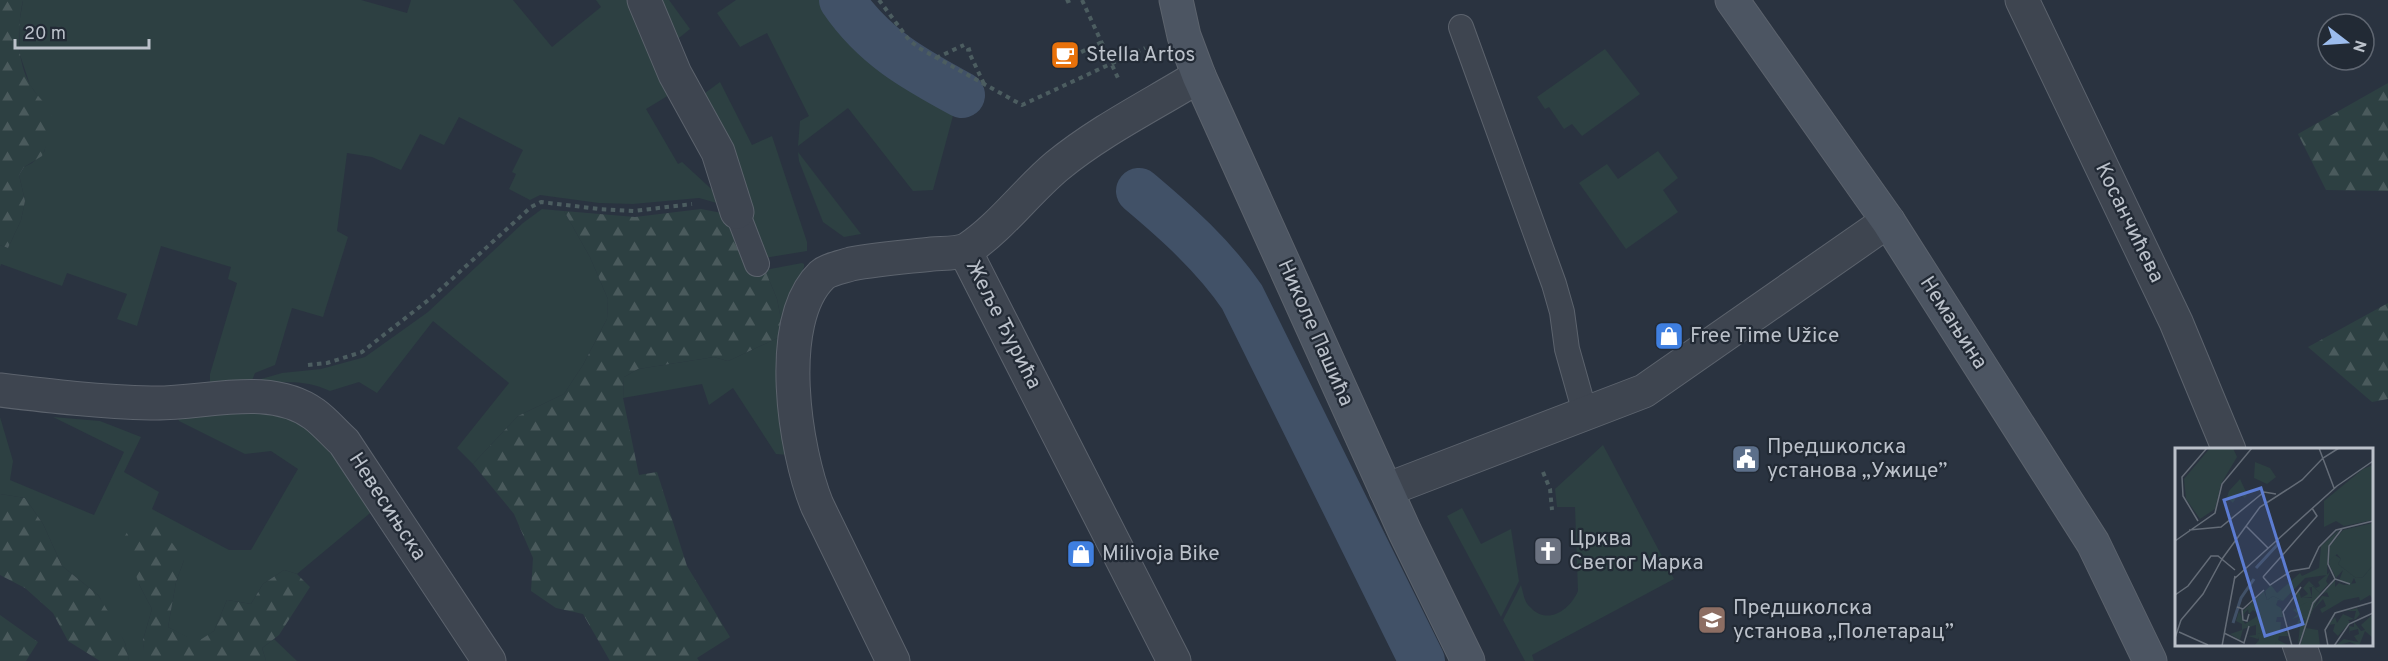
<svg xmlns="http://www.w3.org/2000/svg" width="2388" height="661" viewBox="0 0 2388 661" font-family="Overpass,sans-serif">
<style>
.grass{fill:#2d4042}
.forest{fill:url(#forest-firs)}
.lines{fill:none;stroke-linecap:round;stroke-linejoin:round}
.canal{stroke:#415167;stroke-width:46}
.service-casing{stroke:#5c636d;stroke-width:26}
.minor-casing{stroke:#5c636d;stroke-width:35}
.secondary-casing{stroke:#5c636d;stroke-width:35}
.path{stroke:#4c5d60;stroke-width:4;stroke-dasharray:4.5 4.5;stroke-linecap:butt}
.service{stroke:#3e4550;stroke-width:24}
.minor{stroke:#3e4550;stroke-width:33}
.secondary{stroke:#4c5562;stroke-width:33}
.labels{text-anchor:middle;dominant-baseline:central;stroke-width:4.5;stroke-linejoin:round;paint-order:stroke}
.poi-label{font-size:21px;fill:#bbc1ca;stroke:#222a35;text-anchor:start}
.street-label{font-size:21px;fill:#bbc1ca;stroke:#222a35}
.inset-river{fill:none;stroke:#415167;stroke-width:3}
.inset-road{fill:none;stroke:#646c77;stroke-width:1.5}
.view{fill:#5c7cd2;fill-opacity:0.15;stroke:#5c7cd2;stroke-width:3}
.inset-edge{fill:none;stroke:#bbc1ca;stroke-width:3}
</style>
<defs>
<pattern id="forest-firs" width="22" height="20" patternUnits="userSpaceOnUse" patternTransform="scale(1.5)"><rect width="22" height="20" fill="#2d4042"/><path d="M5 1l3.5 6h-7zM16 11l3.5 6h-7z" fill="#4a5a5c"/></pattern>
</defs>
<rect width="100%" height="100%" fill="#2a3340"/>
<g class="grass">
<polygon points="23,0 361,0 407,13 411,0 513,0 552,47 601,7 596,0 630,0 674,92 646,109 678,164 682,162 720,197 724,205 699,198 633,204 599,203 540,195 530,200 509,189 516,174 512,172 523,150 459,117 444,145 420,134 401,170 372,157 347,153 337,231 348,237 323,317 292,308 275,365 255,373 251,383 210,385 210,374 237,283 228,279 231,267 161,246 137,326 117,319 127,294 67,273 62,286 1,264 0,267 0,245 8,248 21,220 25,201 19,175 24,167 32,163 44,152 47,139 39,98 30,85 20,55 19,24"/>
<polygon points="654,0 669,0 690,29 674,42"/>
<polygon points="736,0 823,0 856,46 875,64 954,112 933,190 913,191 848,108 798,146 800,121 809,116 767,33 740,47 717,13"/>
<polygon points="1605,49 1640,94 1582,136 1572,124 1564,129 1549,107 1545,109 1537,97"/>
<polygon points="720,82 752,145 772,136 807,242 807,251 764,258 697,99"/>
<polygon points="1658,151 1678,178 1663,190 1678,212 1626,249 1579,183 1607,164 1618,179"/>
<polygon points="798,152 861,234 844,237 823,222 799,161"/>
<path d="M542 209 564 211 590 257 608 299 607 319 583 365 564 394 518 416 473 464 457 448 509 383 433 321 377 393 359 382 330 391C308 380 288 382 263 383L261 379 282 373 321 369 365 357 428 312 523 223Z"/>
<polygon points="802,263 804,264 804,267 794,292 789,455 776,454 733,388 709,405 702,384 623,398 624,377 638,369 714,357 728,361 784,335 777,299 765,270"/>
<path d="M230 410C245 411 273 410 286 415 328 432 350 474 375 509L297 574 284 570 263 584 251 604 227 600 214 631 197 643 168 627 176 582 184 560 139 584 152 609 143 640 145 661H129L125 643 98 595 62 566 43 524 25 498 0 494V417L13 461 10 480 94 515 124 452 53 417 100 421 141 437 124 472 159 492 152 509 229 550H251L298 469 271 451 245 454 179 421 176 413Z"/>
<path d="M1603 445 1674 579 1532 655 1534 661H1525L1503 620 1521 585C1523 592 1524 602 1530 607 1547 626 1570 610 1578 591L1575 507H1557L1555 489Z"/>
<polygon points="1462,508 1481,544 1511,529 1519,581 1501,617 1447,516"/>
<polygon points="274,639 297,661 266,661 262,648"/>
</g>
<g class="forest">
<path d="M0 0H23C17 28 16 61 31 86 36 96 50 106 52 116 54 127 46 147 42 156L24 167 19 175 25 201 21 220 8 248 0 245Z"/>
<polygon points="2388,83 2388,191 2326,190 2298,134"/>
<polygon points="701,209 727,214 765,270 777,299 784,335 728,361 714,357 638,369 624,377 623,398 639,475 657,472 687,566 730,637 697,658 699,661 610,661 583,614 556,608 531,591 533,558 514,514 473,464 518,416 564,394 583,365 607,319 608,299 590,257 564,211 635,217"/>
<polygon points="2388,303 2388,399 2372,402 2308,347"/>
<polygon points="0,494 25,498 43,524 62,566 98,595 114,621 125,643 129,661 100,661 68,641 53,613 25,588 0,575"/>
<polygon points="134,521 161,527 184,560 176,582 168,627 197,642 214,631 227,600 251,604 263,584 284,570 297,574 310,587 279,635 262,648 266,661 144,661 143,640 152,609 139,584 123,539"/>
<polygon points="0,615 38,642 26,661 0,661"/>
</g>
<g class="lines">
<g class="canal">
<path d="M842 0C874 47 914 69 962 95"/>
<path d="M1139 191C1177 223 1214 256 1242 297L1422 661"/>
</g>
<g class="service-casing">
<g id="service">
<polyline points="1461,27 1554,284 1562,312 1567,349 1585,413"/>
<polyline points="737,212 757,264"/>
</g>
</g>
<g class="minor-casing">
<g id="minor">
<polyline points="644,0 675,74 718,152 737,212"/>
<polyline points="2022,0 2176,322 2229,450"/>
<polyline points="965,251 1174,661"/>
<path d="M0 390C50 396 101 402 151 403 202 405 268 381 314 414 325 422 334 433 344 442L489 661"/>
<polyline points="1386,490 1644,391 1888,221"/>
<polyline points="2299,644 2305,661"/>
<path d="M893 661 817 505C795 451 774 321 822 275 829 269 842 267 851 264 878 259 905 257 932 254 943 253 959 254 968 249 1002 226 1026 192 1057 166 1101 130 1152 105 1199 76"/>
</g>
</g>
<g class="secondary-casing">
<g id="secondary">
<polyline points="1176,0 1184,36 1199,76 1405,532 1468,661"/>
<polyline points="1732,0 1888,221 2093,543 2150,661"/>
</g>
</g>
<g class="path">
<polyline points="879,0 909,40 919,48 1022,105 1145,48"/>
<polyline points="1082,0 1118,78"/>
<polyline points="1066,2 1071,0"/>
<polyline points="971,49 968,50 984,84"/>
<polyline points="1073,56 1102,42"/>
<polyline points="936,58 964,45"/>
<polyline points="308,365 327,363 362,352 431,298 531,207 541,202 599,209 634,211 692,204"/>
<polyline points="1543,472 1550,489 1552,510"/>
</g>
<use href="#service" class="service"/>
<use href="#minor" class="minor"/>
<use href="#secondary" class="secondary"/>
</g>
<defs>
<g id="cafe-square" transform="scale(1.5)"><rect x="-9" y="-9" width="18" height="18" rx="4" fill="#e8710a" stroke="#222a35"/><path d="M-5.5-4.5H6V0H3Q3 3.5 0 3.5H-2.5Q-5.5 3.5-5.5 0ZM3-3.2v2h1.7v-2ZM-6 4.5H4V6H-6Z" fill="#fff"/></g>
<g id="shop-square" transform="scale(1.5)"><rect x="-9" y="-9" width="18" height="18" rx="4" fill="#3f7fe0" stroke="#222a35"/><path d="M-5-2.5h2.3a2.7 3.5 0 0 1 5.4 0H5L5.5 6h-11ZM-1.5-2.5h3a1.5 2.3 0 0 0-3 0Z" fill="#fff"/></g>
<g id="civic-square" transform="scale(1.5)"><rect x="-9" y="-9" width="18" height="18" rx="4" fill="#5c6f8a" stroke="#222a35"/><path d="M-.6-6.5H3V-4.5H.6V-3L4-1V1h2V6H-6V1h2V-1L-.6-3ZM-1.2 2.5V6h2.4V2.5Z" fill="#fff"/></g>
<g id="church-square" transform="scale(1.5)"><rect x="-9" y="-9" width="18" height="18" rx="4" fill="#6b7280" stroke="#222a35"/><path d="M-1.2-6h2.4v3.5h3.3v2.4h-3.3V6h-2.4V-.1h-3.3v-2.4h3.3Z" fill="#fff"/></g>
<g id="school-square" transform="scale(1.5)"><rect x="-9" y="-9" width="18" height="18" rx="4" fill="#8d6e63" stroke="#222a35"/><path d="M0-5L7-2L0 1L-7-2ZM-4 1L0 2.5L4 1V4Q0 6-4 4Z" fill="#fff"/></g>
</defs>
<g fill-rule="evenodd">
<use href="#cafe-square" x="1065" y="55"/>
<use href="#shop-square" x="1669" y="336"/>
<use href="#civic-square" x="1746" y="459"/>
<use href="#church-square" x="1548" y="551"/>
<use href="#shop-square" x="1081" y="554"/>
<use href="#school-square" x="1712" y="620"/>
</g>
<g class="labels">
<g class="poi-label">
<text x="1086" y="55">Stella Artos</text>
<text x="1690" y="336">Free Time Užice</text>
<text x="1767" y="447">Предшколска<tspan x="1767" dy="24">установа „Ужице”</tspan></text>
<text x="1569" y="539">Црква<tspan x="1569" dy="24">Светог Марка</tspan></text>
<text x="1102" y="554">Milivoja Bike</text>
<text x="1733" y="608">Предшколска<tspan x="1733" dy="24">установа „Полетарац”</tspan></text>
</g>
<g class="street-label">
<text transform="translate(2129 223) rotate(64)">Косанчићева</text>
<text transform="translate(1953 323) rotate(57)">Немањина</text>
<text transform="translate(1003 325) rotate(63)">Жеље Ђурића</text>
<text transform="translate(1315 333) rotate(66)">Николе Пашића</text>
<text transform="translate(387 507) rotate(57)">Невесињска</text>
</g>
</g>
<g transform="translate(2175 448)">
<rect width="198" height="198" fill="#2a3340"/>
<path d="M35 0H58L62 9 46 36 40 61 25 71 11 51 9 31ZM160 107 166 111 163 116 181 130 188 129 198 117V152L195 147 185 153 184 149 169 152 147 165 145 161 151 158 148 151 138 162 147 148 154 149 152 144 148 146 160 132V139L164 135 169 137 181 135 179 130 176 136 164 133 168 122 161 130 153 114ZM155 124 151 133 153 136 145 145 138 138H134L137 149 127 150 133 154 122 161 123 152 119 149 124 143 126 150 133 146 128 140 134 133 141 140 145 138 143 134ZM89 143 92 152 98 148 108 153 103 152 101 157 106 160 108 169H102L101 174H106L105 183 112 184 113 188H104L103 192 115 198H100L101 183 83 186V191L73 188 81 187V177L68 181 65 192 55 186 67 182V176L61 173 64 163 70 176 84 167 78 162 74 166 73 161 68 167V163ZM182 160 185 166 181 171 173 172 175 174 163 188 158 183 160 176 153 177 160 169 162 175 168 166 179 171 181 163H171ZM198 166V190L190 183 184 198 175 194 160 198 169 191 183 194 179 188 184 186 183 181 175 183V189L174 178 179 179V174L186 183 190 182 186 177Z" fill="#2d4042"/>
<path d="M80 14 95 20 101 29 92 36 79 30ZM198 17V72L169 78 161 73 149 79V53L188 21ZM65 31 72 46 70 50 64 45 58 55 52 49 54 43ZM198 75V117L188 129 181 130 163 116 166 111 162 106 153 114 155 98 168 82ZM165 81 153 99 152 127 130 130 108 153 98 148 92 152 90 143 96 137 102 145 125 125 127 128 144 120 146 98ZM135 136 145 145 123 196 125 178 130 171 126 170 123 180 119 181 126 168 117 171 123 166 118 162 132 154H128L127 150H137V139L131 140ZM131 180 143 182 145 198H125ZM96 183H104L100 198H79L84 192 82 186Z" fill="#2d4042"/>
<path class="inset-river" d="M81 120 104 95M58 175 66 150 79 131"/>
<path class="inset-road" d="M144 0 159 40M23 73 8 48 7 29 32 0M71 78 93 100M167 81 154 98 153 116 160 131 175 136M14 82 46 79 89 44 101 46M0 93 40 65 47 36 77 0M47 111 85 59 127 32 148 10 164 0M88 129 95 137 116 123 134 120 144 99 161 82 198 73M88 129 142 68 137 60M59 131 162 38 198 13M0 147 13 138 36 108H43L60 122M62 159 68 161 89 142M67 161 68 172 72 173 74 166M6 172 28 146 47 111M4 184 33 197M49 185 69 195 74 178M0 190 6 172M47 198 60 128M117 198 108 164 126 139M124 198 138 155 160 131M153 198 150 182 160 165 198 154M159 198 174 176 198 165"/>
<path class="view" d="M86 40 128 176 90 188 49 52Z"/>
<rect width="198" height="198" class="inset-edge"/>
</g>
<g transform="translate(2346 42) rotate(107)"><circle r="28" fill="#222a35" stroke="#5f6671" stroke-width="1.5"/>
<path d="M0-4.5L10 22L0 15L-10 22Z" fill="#9cbced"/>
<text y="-9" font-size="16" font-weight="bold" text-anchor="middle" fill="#bbc1ca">N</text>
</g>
<path d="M15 39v9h134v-9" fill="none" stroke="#bbc1ca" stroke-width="3"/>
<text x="24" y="39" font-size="18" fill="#bbc1ca" stroke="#222a35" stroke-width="4.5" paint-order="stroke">20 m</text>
</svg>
